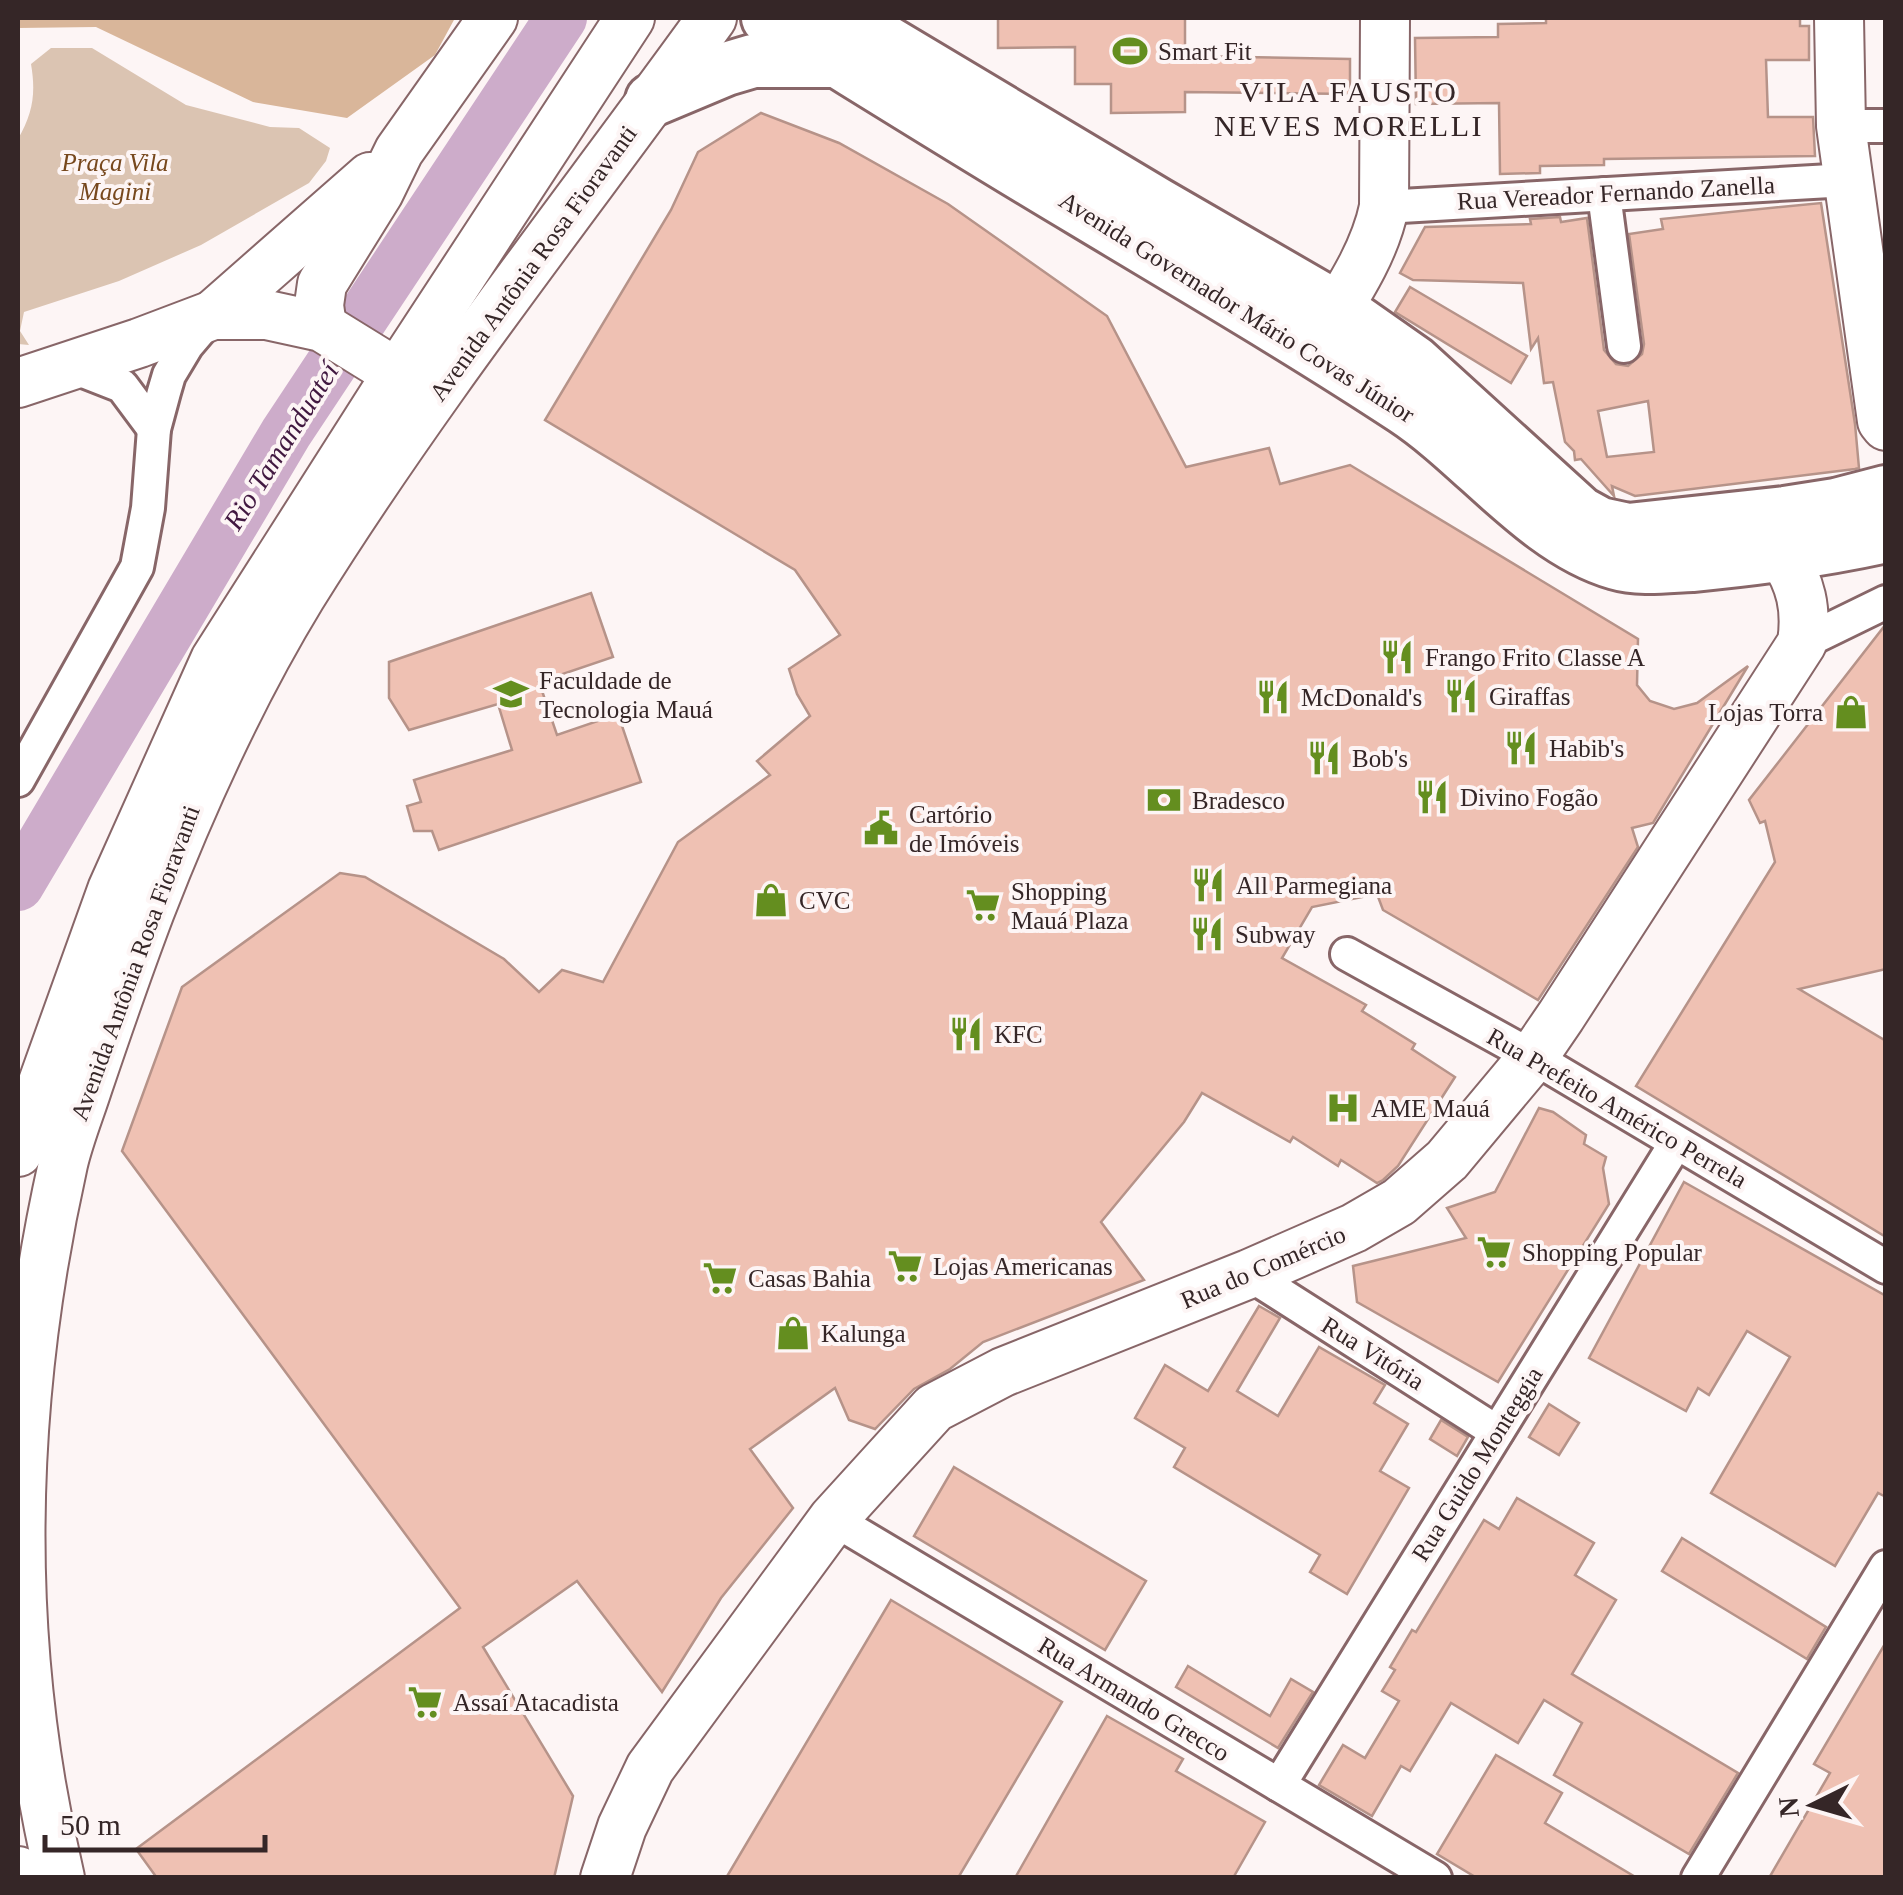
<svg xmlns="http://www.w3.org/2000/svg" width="1903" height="1895" viewBox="0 0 1903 1895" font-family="'Times New Roman',serif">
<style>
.green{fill:#dbc4b2}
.forest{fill:#d9b69a}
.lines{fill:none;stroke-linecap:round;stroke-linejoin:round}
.river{stroke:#cdacca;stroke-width:52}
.building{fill:#efc1b3;stroke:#b69389;stroke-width:2.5;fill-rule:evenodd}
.street-casing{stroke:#886668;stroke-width:38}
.secondary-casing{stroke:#886668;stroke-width:52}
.primary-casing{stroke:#886668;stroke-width:58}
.street{stroke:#fff;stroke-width:32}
.secondary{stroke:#fff;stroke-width:48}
.primary{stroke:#fff;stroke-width:52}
.labels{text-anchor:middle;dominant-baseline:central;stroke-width:8;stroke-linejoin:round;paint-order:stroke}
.poi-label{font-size:25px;fill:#352627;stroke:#fdf5f5;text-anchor:start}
.park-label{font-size:25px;font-style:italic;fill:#77481d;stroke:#fdf5f5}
.street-label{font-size:25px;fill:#352627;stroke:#fdf5f5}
.water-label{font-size:28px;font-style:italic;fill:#411840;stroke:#fdf5f5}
.quarter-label{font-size:30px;letter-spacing:2.5px;fill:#352627;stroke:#fdf5f5}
</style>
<rect width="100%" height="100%" fill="#fdf5f5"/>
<path class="green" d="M51 48H92L186 105 270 127 299 128 330 148 326 161 309 183 201 245 119 281 24 312 20 331 29 345 18 344V139C33 113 36 93 31 64Z"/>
<polygon class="forest" points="18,18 455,18 435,55 347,118 253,102 96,27 18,28"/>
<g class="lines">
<polyline class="river" points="18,885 286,433 561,18"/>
</g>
<g class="building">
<polygon points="998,18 1185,18 1185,56 1350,59 1350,94 1185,92 1185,112 1111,113 1111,84 1075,84 1075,47 998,48"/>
<polygon points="1546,18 1800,18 1800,26 1809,26 1809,60 1766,60 1768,117 1813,117 1815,156 1604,159 1604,165 1540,166 1540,173 1500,174 1499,103 1416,104 1415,38 1498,37 1498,24 1546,23"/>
<polygon points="761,113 839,143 948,204 1107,316 1186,467 1269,448 1280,484 1350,465 1638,639 1637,685 1650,701 1674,709 1697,703 1748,666 1653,823 1632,828 1638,847 1538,1000 1383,910 1377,894 1312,907 1282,958 1366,1005 1362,1011 1415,1044 1412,1049 1455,1077 1398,1166 1383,1180 1377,1183 1341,1160 1338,1166 1293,1137 1290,1142 1202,1093 1184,1122 1101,1222 1144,1280 983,1342 950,1369 914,1389 875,1429 849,1420 835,1388 750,1449 793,1508 721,1598 662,1692 577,1581 483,1647 573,1796 554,1878 157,1878 136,1849 460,1608 122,1151 182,987 340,873 365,877 504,959 539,992 562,970 603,982 678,842 770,775 757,761 810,716 797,694 789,669 840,635 795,570 545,420 671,210 698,152"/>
<path d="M1821 203 1855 424 1859 468 1855 469 1635 496 1612 486 1614 496 1581 459 1575 460 1574 451 1565 442 1553 382 1544 383 1538 338 1531 349 1523 283 1413 280 1400 273 1425 227 1531 224 1530 219 1560 217 1561 222 1587 218 1604 350 1616 364 1628 366 1642 354 1644 344 1629 234 1663 229 1661 219ZM1648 401 1654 452 1607 457 1598 411Z"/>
<polygon points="1410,287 1527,356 1511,383 1395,312"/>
<polygon points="591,593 613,657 539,682 557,735 618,714 641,782 439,850 432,831 414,831 407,806 421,802 414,780 512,750 498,704 409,730 389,698 389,662"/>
<polygon points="1886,624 1886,969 1799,989 1886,1041 1886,1237 1636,1086 1775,862 1765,821 1760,823 1749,800"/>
<polygon points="1539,1108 1553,1112 1586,1135 1584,1144 1606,1157 1603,1168 1609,1204 1498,1382 1357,1302 1353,1266 1466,1238 1447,1208 1495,1192"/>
<polygon points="1684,1182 1886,1296 1886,1497 1878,1493 1835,1566 1711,1493 1790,1357 1747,1331 1709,1395 1698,1388 1686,1411 1589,1358"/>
<polygon points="1259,1306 1280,1318 1237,1391 1278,1416 1319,1347 1385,1385 1374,1403 1408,1424 1380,1471 1409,1488 1347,1594 1310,1572 1320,1555 1174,1467 1185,1448 1135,1418 1165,1365 1208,1391"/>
<polygon points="1549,1404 1579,1423 1559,1455 1529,1437"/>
<polygon points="1441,1420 1468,1437 1457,1456 1430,1439"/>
<polygon points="954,1467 1146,1581 1105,1650 914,1536"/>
<polygon points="1517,1498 1594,1543 1575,1575 1616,1600 1572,1674 1738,1773 1689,1854 1554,1775 1582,1723 1544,1700 1518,1743 1451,1703 1410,1771 1401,1766 1372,1816 1319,1785 1343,1745 1365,1758 1399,1701 1382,1691 1395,1670 1390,1667 1412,1630 1416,1632 1484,1520 1499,1529"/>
<polygon points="1682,1538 1826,1627 1807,1659 1662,1571"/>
<polygon points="891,1600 1062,1702 958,1878 726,1878"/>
<polygon points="1886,1642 1886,1878 1769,1878 1830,1773 1814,1764"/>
<polygon points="1188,1666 1270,1716 1291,1679 1313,1692 1278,1748 1176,1687"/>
<polygon points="1107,1716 1183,1759 1176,1771 1265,1822 1233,1878 1015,1878"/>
<polygon points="1496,1755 1562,1793 1545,1823 1637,1878 1477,1878 1437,1854"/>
</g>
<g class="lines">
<g class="street-casing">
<g id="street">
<polyline points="1841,126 1886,126"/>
<polyline points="1604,194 1624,346"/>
<polyline points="1384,207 1848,180"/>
<polyline points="71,366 122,386 154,429"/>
<polyline points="1802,643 1886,602"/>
<polyline points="18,780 137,567 148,508 154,429 164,392 169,375 187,345 210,318"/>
<polyline points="1347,954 1533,1057 1886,1267"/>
<polyline points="1249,1274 1497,1432"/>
<polyline points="833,1519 1435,1878"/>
<polyline points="1279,1785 1676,1143"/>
<polyline points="1698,1878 1886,1567"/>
</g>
</g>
<g class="secondary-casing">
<g id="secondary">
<polyline points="1839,18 1841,126 1882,421 1886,426"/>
<polyline points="213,315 370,177"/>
<polyline points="322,327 319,305 322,284 379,192 399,151 493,18"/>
<path d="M1317 342C1343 299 1374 256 1384 207L1385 18"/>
<polyline points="18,383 139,343 213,315 267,315 322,327 424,390"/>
<polyline points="18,1152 112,890 215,660 401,368 630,18"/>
<polyline points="18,1871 19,1878"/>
<path d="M60 1878C4 1641 10 1401 63 1164 69 1138 80 1111 88 1086 108 1027 128 969 150 911 192 803 240 696 301 596 426 395 574 209 712 18"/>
<path d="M605 1878 622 1827 650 1768 833 1519 934 1408 1003 1372 1249 1274 1354 1228 1399 1202 1447 1160 1533 1057 1561 1016 1802 643C1807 609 1801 583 1782 555"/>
</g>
</g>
<g class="primary-casing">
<g id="primary">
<path d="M768 18C872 82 977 148 1083 211 1191 276 1299 339 1404 408 1474 454 1536 540 1616 563 1639 570 1668 566 1692 565 1757 559 1822 550 1886 536"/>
<polyline points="846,18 1157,204 1337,308 1414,362 1580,513 1600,524 1628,530 1785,513 1836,505 1886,492"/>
<polyline points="652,100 726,69 753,61 838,61"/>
</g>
</g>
<use href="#street" class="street"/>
<use href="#secondary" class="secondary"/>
<use href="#primary" class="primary"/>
</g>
<defs>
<g id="stadium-bare" transform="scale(2.7)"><path d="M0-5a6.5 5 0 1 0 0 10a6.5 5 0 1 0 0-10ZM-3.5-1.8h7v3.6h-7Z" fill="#648e1f" stroke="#fdf5f5" stroke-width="2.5" paint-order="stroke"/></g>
<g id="restaurant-bare" transform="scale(2.7)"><path d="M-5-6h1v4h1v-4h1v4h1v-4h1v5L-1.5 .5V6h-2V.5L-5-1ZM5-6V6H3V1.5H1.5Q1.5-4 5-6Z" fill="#648e1f" stroke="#fdf5f5" stroke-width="2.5" paint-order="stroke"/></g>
<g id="university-bare" transform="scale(2.7)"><path d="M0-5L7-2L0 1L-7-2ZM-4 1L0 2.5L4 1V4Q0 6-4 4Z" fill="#648e1f" stroke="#fdf5f5" stroke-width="2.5" paint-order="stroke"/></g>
<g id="shop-bare" transform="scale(2.7)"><path d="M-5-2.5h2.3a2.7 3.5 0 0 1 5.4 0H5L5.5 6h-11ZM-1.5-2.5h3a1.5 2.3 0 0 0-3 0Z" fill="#648e1f" stroke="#fdf5f5" stroke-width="2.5" paint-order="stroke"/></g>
<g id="bank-bare" transform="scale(2.7)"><path d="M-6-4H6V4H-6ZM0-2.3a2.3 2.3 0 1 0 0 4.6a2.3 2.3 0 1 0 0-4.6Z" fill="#648e1f" stroke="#fdf5f5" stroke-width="2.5" paint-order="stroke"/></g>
<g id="civic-bare" transform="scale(2.7)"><path d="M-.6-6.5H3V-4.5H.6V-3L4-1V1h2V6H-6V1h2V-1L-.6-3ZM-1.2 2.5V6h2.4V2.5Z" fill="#648e1f" stroke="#fdf5f5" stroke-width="2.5" paint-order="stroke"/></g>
<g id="supermarket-bare" transform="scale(2.7)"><path d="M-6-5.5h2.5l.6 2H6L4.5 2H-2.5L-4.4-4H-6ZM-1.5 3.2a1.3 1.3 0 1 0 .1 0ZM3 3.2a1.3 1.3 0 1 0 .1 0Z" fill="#648e1f" stroke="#fdf5f5" stroke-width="2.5" paint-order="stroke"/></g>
<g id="hospital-bare" transform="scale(2.7)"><path d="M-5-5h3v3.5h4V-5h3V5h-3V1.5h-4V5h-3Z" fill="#648e1f" stroke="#fdf5f5" stroke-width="2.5" paint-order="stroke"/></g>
</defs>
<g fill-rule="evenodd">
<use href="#stadium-bare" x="1130" y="51"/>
<use href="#restaurant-bare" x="1397" y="657"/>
<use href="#university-bare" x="511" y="694"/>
<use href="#restaurant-bare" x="1461" y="696"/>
<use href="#restaurant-bare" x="1273" y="697"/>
<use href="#shop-bare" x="1851" y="712"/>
<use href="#restaurant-bare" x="1521" y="748"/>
<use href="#restaurant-bare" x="1324" y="758"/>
<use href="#restaurant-bare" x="1432" y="797"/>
<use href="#bank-bare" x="1164" y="800"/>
<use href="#civic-bare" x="881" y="828"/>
<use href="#restaurant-bare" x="1208" y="885"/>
<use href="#shop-bare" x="771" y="900"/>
<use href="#supermarket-bare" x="983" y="905"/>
<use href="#restaurant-bare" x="1207" y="934"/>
<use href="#restaurant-bare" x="966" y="1034"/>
<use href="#hospital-bare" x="1343" y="1108"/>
<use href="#supermarket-bare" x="1494" y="1252"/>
<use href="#supermarket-bare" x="905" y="1266"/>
<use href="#supermarket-bare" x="720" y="1278"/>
<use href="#shop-bare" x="793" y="1333"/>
<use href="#supermarket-bare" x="425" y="1702"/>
</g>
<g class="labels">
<g class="poi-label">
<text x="1158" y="51">Smart Fit</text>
<text x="1425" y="657">Frango Frito Classe A</text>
<text x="539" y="680">Faculdade de<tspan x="539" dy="29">Tecnologia Mauá</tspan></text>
<text x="1489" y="696">Giraffas</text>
<text x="1301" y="697">McDonald's</text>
<text x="1823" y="712" text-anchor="end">Lojas Torra</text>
<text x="1549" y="748">Habib's</text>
<text x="1352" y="758">Bob's</text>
<text x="1460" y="797">Divino Fogão</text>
<text x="1192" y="800">Bradesco</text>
<text x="909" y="814">Cartório<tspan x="909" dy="29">de Imóveis</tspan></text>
<text x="1236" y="885">All Parmegiana</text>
<text x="1011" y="891">Shopping<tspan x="1011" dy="29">Mauá Plaza</tspan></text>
<text x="799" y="900">CVC</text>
<text x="1235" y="934">Subway</text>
<text x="994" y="1034">KFC</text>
<text x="1371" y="1108">AME Mauá</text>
<text x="1522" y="1252">Shopping Popular</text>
<text x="933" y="1266">Lojas Americanas</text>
<text x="748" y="1278">Casas Bahia</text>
<text x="821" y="1333">Kalunga</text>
<text x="453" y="1702">Assaí Atacadista</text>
</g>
<g class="park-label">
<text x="115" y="162">Praça Vila<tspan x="115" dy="29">Magini</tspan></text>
</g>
<g class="street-label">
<text transform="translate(1616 193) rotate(-3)">Rua Vereador Fernando Zanella</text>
<text transform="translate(533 263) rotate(-54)">Avenida Antônia Rosa Fioravanti</text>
<text transform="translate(1237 307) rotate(32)">Avenida Governador Mário Covas Júnior</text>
<text transform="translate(135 963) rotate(-70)">Avenida Antônia Rosa Fioravanti</text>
<text transform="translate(1617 1108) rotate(30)">Rua Prefeito Américo Perrela</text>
<text transform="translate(1263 1267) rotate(-23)">Rua do Comércio</text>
<text transform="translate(1373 1353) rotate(32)">Rua Vitória</text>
<text transform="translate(1477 1464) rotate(-58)">Rua Guido Monteggia</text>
<text transform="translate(1134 1699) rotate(31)">Rua Armando Grecco</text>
</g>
<g class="water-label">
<text transform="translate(281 446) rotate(-58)">Rio Tamanduateí</text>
</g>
<g class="quarter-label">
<text x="1349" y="91">VILA FAUSTO<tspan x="1349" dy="34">NEVES MORELLI</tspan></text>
</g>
</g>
<rect width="1903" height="1895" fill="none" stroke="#352627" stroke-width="40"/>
<g transform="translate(1813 1805) rotate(265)" stroke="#fdf5f5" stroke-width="8" paint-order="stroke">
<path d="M0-8L18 38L0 25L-18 38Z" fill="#352627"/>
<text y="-15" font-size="28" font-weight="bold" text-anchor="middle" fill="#352627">N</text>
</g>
<path d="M45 1835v15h220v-15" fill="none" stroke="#352627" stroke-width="5"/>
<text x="60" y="1835" font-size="30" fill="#352627" stroke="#fdf5f5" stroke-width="8" paint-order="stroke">50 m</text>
</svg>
